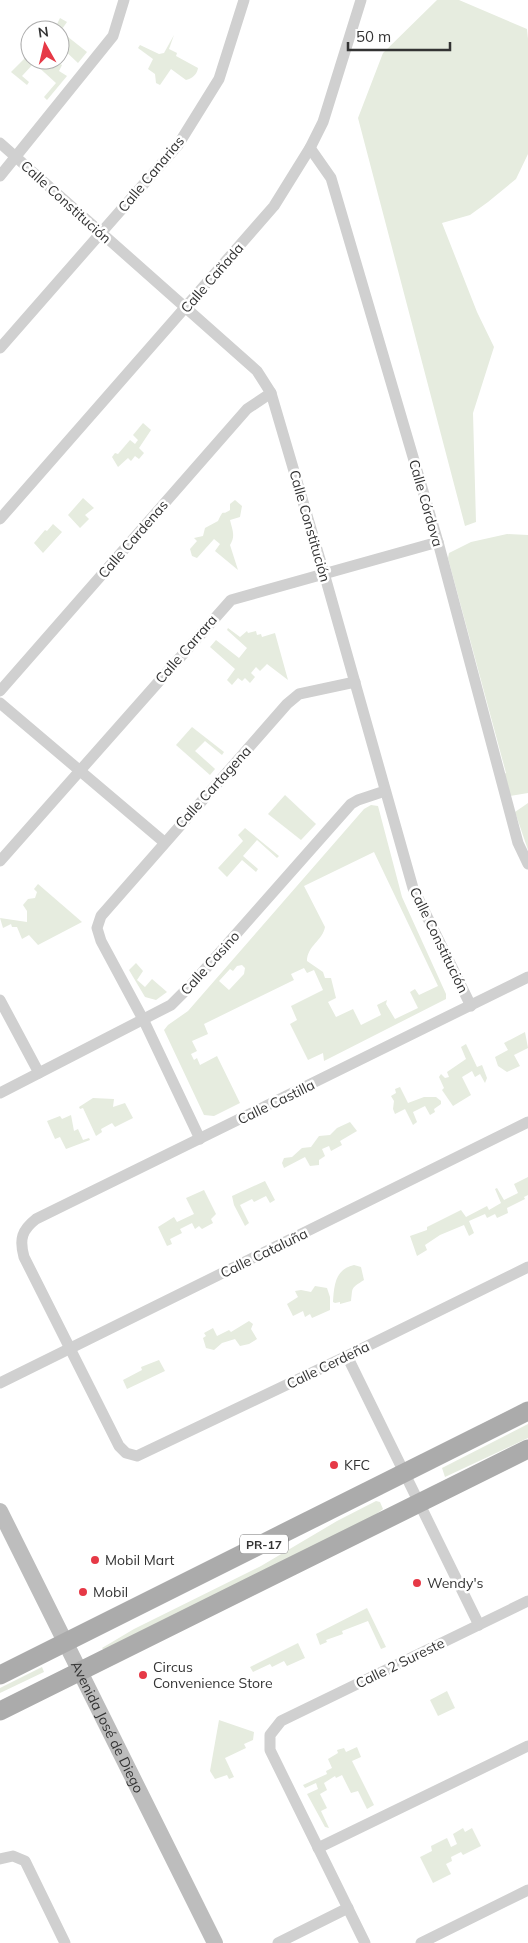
<svg xmlns="http://www.w3.org/2000/svg" width="528" height="1943" viewBox="0 0 528 1943" font-family="Mulish,sans-serif">
<style>
.green{fill:#e6ecdf;fill-rule:evenodd}
.lines{fill:none;stroke-linecap:round;stroke-linejoin:round}
.street{stroke:#d0d0d0;stroke-width:11}
.secondary{stroke:#bdbdbd;stroke-width:16}
.primary{stroke:#ababab;stroke-width:19}
.poi-dot{fill:#e63946;stroke:#fff;stroke-width:2}
.labels{text-anchor:middle;dominant-baseline:central;stroke-width:5;stroke-linejoin:round;paint-order:stroke}
.shield{fill:#fff;stroke:#707070;stroke-width:1}
.shield-label{font-size:12px;font-weight:bold;fill:#333}
.street-label{font-size:14px;fill:#333;stroke:#fff}
.poi-label{font-size:14px;fill:#333;stroke:#fff;text-anchor:start}
</style>
<rect width="100%" height="100%" fill="#fff"/>
<g class="green">
<polygon points="437,0 459,0 527,29 528,39 528,154 516,179 488,202 470,215 442,223 477,312 494,347 473,413 476,522 465,526 358,118 383,53"/>
<polygon points="60,18 67,22 62,29 63,33 87,52 78,63 60,46 60,30 54,30"/>
<path d="M174 35 169 49 177 53 176 56 198 68C197 74 193 78 186 80L171 69 160 85 156 83 155 74 148 69 153 59 138 48 140 45 159 54 164 53Z"/>
<polygon points="30,53 30,60 55,60 62,65 59,71 67,76 47,100 44,97 56,83 34,63 22,76 29,82 27,85 11,72"/>
<polygon points="143,423 151,430 139,448 144,453 139,459 135,456 131,461 128,458 118,467 112,457 115,453 118,454 130,440 135,444 138,440 133,435"/>
<polygon points="83,498 94,508 85,515 89,519 80,528 68,515"/>
<path d="M235 500 242 506 240 517 230 520C232 529 236 536 230 545L238 570 215 551 220 544 214 539 197 558 192 556 190 549 197 541 194 538 203 536 205 528 218 521C225 507 220 517 230 510V504Z"/>
<polygon points="53,524 62,532 43,553 34,543 45,530 47,531"/>
<polygon points="507,534 528,535 528,793 510,796 504,774 506,773 448,558 449,553 471,542"/>
<polygon points="228,628 240,637 247,631 248,633 256,631 257,635 261,634 262,637 275,633 288,680 267,664 260,671 256,667 251,673 255,677 250,683 245,678 242,681 238,678 232,685 227,680 235,669 210,647 216,640 239,658 247,648 227,630"/>
<polygon points="192,727 224,752 222,755 205,741 195,751 214,768 215,769 210,775 176,745"/>
<polygon points="285,795 316,824 301,840 268,814"/>
<polygon points="528,803 528,850 515,812"/>
<path d="M371 805 378 806 402 897 446 994V999L324 1061 323 1053 308 1060 290 1024 297 1020 291 1006 323 990 314 970 307 973 304 968 291 974 294 980 204 1024 208 1034 192 1041 197 1051 191 1054 194 1060 197 1058 200 1065 217 1056 240 1103 214 1116 204 1115 164 1030 168 1025 188 1011 364 809ZM374 852 438 986 419 995 415 989 410 992 418 1008 395 1019 386 1004 387 1000 377 1005 381 1015 361 1025 353 1009 336 1017 328 1002 336 998 331 978H325L323 972 307 961C307 946 323 940 325 927L304 886ZM242 965 245 968 244 974 229 990 219 981 230 969 233 971 237 966Z"/>
<polygon points="245,828 279,856 277,858 257,840 243,856 258,869 256,872 242,860 227,877 218,868 243,841 238,835"/>
<polygon points="38,884 82,922 38,945 29,935 22,939 17,927 12,927 11,924 3,928 0,918 27,922 27,911 23,905 28,899 35,898 37,892 34,889"/>
<polygon points="136,963 143,971 137,980 145,987 152,979 167,992 156,1000 145,997 129,970"/>
<polygon points="525,1032 528,1048 514,1055 520,1066 507,1072 498,1066 495,1057 508,1050 504,1043"/>
<polygon points="466,1044 477,1067 482,1065 487,1078 485,1083 480,1074 475,1077 472,1071 462,1077 471,1095 453,1106 442,1090 444,1088 439,1077 441,1074 445,1078 449,1077 447,1072 466,1059 461,1047"/>
<polygon points="400,1087 408,1103 424,1097 436,1097 441,1101 441,1104 434,1109 435,1112 430,1115 425,1106 413,1112 417,1122 413,1125 405,1109 395,1114 393,1109 394,1101 391,1096 396,1093 395,1089"/>
<polygon points="93,1098 114,1099 113,1107 125,1103 133,1118 115,1127 112,1123 101,1129 102,1132 96,1136 83,1108 80,1109 79,1107"/>
<polygon points="71,1115 74,1131 78,1129 83,1140 89,1138 90,1140 66,1149 60,1137 55,1139 47,1121 60,1116 62,1119"/>
<polygon points="350,1122 357,1131 340,1141 342,1145 331,1151 329,1146 322,1149 325,1156 319,1160 319,1165 310,1166 305,1157 284,1168 282,1163 284,1158 292,1157 302,1148 311,1147 319,1136 330,1135 337,1128"/>
<polygon points="528,1177 528,1195 524,1197 525,1199 507,1208 508,1213 497,1218 495,1214 487,1218 485,1214 469,1221 474,1233 469,1236 464,1225 440,1235 425,1245 427,1250 417,1256 410,1236 427,1230 427,1227 461,1210 466,1217 487,1206 489,1210 501,1203 495,1189 497,1188 504,1200 518,1193 514,1184"/>
<polygon points="265,1181 275,1200 270,1203 266,1196 254,1202 252,1199 240,1205 249,1223 245,1226 234,1205 232,1196"/>
<polygon points="204,1190 216,1214 211,1219 213,1223 202,1229 199,1226 195,1229 192,1223 180,1229 182,1233 170,1239 172,1244 167,1246 158,1227 174,1217 177,1222 194,1214 186,1198"/>
<path d="M354 1265 361 1267 364 1280C350 1289 353 1287 351 1301L340 1304V1302L335 1303 333 1302C334 1286 335 1269 354 1265Z"/>
<polygon points="315,1286 327,1288 330,1297 330,1310 312,1318 310,1314 305,1317 303,1311 293,1316 287,1304 298,1297 295,1291 301,1290 311,1292"/>
<polygon points="249,1321 253,1324 251,1329 257,1339 249,1344 240,1346 235,1339 222,1343 214,1350 206,1348 203,1338 206,1336 204,1333 213,1328 217,1336 229,1330 231,1332"/>
<polygon points="159,1360 165,1371 127,1389 123,1380 142,1370 141,1367"/>
<polygon points="528,1424 528,1438 445,1477 442,1468"/>
<polygon points="376,1501 380,1502 383,1509 375,1515 104,1650 102,1648 134,1629 261,1566 337,1521"/>
<polygon points="367,1608 386,1647 381,1649 368,1621 342,1631 343,1634 326,1640 327,1642 320,1645 316,1634"/>
<polygon points="298,1643 305,1658 287,1666 284,1661 272,1667 270,1664 253,1672 250,1667"/>
<polygon points="42,1667 44,1672 0,1693 0,1688"/>
<polygon points="447,1691 455,1708 438,1716 430,1700"/>
<polygon points="219,1720 254,1732 253,1740 244,1744 246,1748 225,1758 234,1777 229,1779 227,1775 215,1779 210,1771"/>
<polygon points="357,1747 361,1757 352,1761 374,1805 367,1809 358,1791 351,1793 342,1775 336,1778 335,1776 324,1783 327,1790 320,1794 327,1808 321,1811 329,1828 325,1827 307,1794 318,1789 316,1783 305,1788 303,1785 327,1774 326,1771 332,1768 328,1759 338,1753 337,1750 344,1748 346,1752"/>
<polygon points="463,1828 465,1832 472,1828 481,1846 463,1855 461,1852 451,1857 452,1861 446,1864 451,1874 433,1883 420,1857 432,1851 431,1846 447,1838 451,1847 457,1844 453,1834"/>
</g>
<g class="lines">
<g class="street">
<polyline points="0,143 257,371 271,393 324,573 413,888 471,1006"/>
<polyline points="310,148 331,178 438,542 518,843 528,864"/>
<polyline points="0,176 113,36 124,0"/>
<polyline points="0,348 178,145 219,79 244,0"/>
<polyline points="0,519 274,206 310,148 323,122 361,0"/>
<polyline points="0,691 247,409 271,393"/>
<polyline points="0,703 164,842"/>
<polyline points="0,861 231,600 438,542"/>
<path d="M528 977 36 1219C22 1230 19 1239 24 1257L119 1446 126 1453 137 1456 347 1356 528 1267"/>
<polyline points="0,1000 39,1073"/>
<polyline points="0,1093 171,1005 192,984 351,804 358,800 385,791"/>
<polyline points="200,1139 144,1021 101,941 97,928 101,916 287,704 299,694 355,682"/>
<polyline points="347,1356 479,1625"/>
<polyline points="0,1383 528,1122"/>
<polyline points="318,1848 528,1746"/>
<polyline points="0,1859 13,1856 25,1861 65,1943"/>
<polyline points="278,1943 348,1908"/>
<polyline points="365,1943 270,1750 270,1735 281,1721 528,1601"/>
<polyline points="421,1943 528,1890"/>
</g>
<path class="secondary" id="s1" d="M0 1511 215 1943"/>
<g class="primary">
<polyline points="0,1675 528,1411"/>
<polyline points="0,1711 528,1449"/>
</g>
</g>
<g class="poi-dot">
<circle cx="334" cy="1465" r="5"/>
<circle cx="95" cy="1560" r="5"/>
<circle cx="417" cy="1583" r="5"/>
<circle cx="83" cy="1592" r="5"/>
<circle cx="143" cy="1675" r="5"/>
</g>
<g class="labels">
<rect class="shield" x="240" y="1534.5" width="48" height="19" rx="4"/>
<g class="shield-label">
<text x="264" y="1544">PR-17</text>
</g>
<g class="street-label">
<text transform="translate(151 174) rotate(-50)">Calle Canarias</text>
<text transform="translate(66 202) rotate(42)">Calle Constitución</text>
<text transform="translate(212 278) rotate(-49)">Calle Cañada</text>
<text transform="translate(426 503) rotate(74)">Calle Córdova</text>
<text transform="translate(310 526) rotate(74)">Calle Constitución</text>
<text transform="translate(133 539) rotate(-49)">Calle Cardenas</text>
<text transform="translate(186 649) rotate(-49)">Calle Carrara</text>
<text transform="translate(213 787) rotate(-48)">Calle Cartagena</text>
<text transform="translate(439 940) rotate(64)">Calle Constitución</text>
<text transform="translate(210 963) rotate(-48)">Calle Casino</text>
<text transform="translate(276 1102) rotate(-26)">Calle Castilla</text>
<text transform="translate(264 1253) rotate(-26)">Calle Cataluña</text>
<text transform="translate(328 1365) rotate(-26)">Calle Cerdeña</text>
<text transform="translate(400 1663) rotate(-26)">Calle 2 Sureste</text>
<text stroke="none"><textPath href="#s1" startOffset="241">Avenida José de Diego</textPath></text>
</g>
<g class="poi-label">
<text x="344" y="1465">KFC</text>
<text x="105" y="1560">Mobil Mart</text>
<text x="427" y="1583">Wendy's</text>
<text x="93" y="1592">Mobil</text>
<text x="153" y="1667">Circus<tspan x="153" dy="16">Convenience Store</tspan></text>
</g>
</g>
<g transform="translate(45 45) rotate(352)"><circle r="24" fill="#ffffff" stroke="#adadad"/>
<path d="M0-4L9 19L0 12L-9 19Z" fill="#e63946"/>
<text y="-8" font-size="14" font-weight="bold" text-anchor="middle" fill="#333333">N</text>
</g>
<path d="M348 42v8h102v-8" fill="none" stroke="#333333" stroke-width="2.5"/>
<text x="356" y="42" font-size="15" fill="#333333" stroke="#ffffff" stroke-width="4" paint-order="stroke">50 m</text>
</svg>
